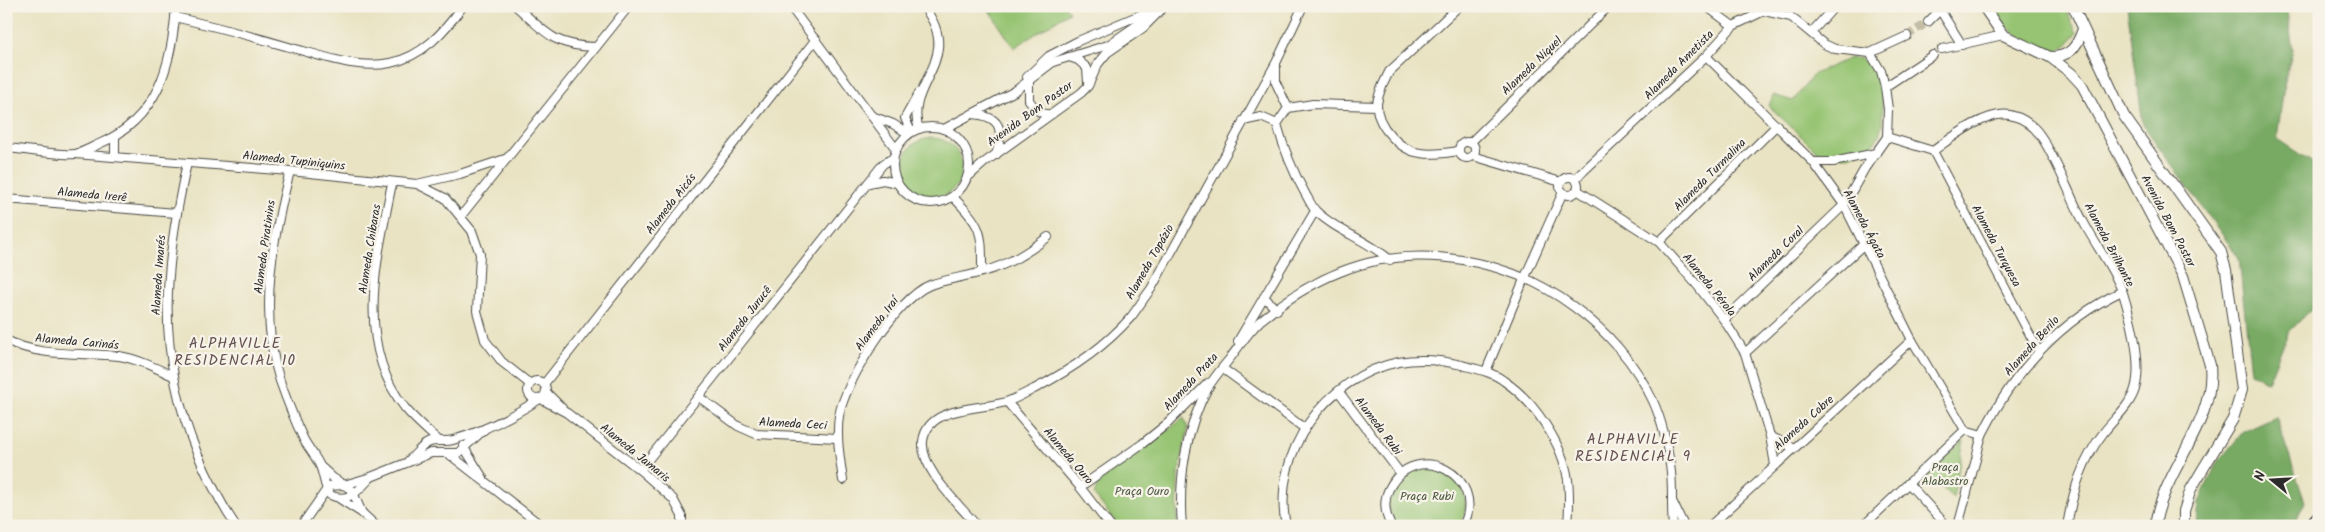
<svg xmlns="http://www.w3.org/2000/svg" width="2325" height="532" viewBox="0 0 2325 532" font-family="Kalam,sans-serif">
<style>
.green{fill:#96c472;stroke:#60784e}
.forest{fill:#78aa64;stroke:#526a48}
.lines{fill:none;stroke-linecap:round;stroke-linejoin:round}
.stream{stroke:#6bc4e9;stroke-width:2.5}
.minor-tunnel{stroke:#c3bea5;stroke-width:8;stroke-dasharray:8 4;stroke-linecap:butt}
.minor-casing{stroke:#484742;stroke-width:10}
.tertiary-casing{stroke:#484742;stroke-width:12}
.secondary-casing{stroke:#484742;stroke-width:14}
.minor{stroke:#fff;stroke-width:8}
.tertiary{stroke:#fff;stroke-width:10}
.secondary{stroke:#fff;stroke-width:11}
.labels{text-anchor:middle;dominant-baseline:central;stroke-width:4.5;stroke-linejoin:round;paint-order:stroke}
.street-label{font-size:12px;fill:#2b2b2b;stroke:#f7f3e8}
.park-label{font-size:12px;fill:#4b5940;stroke:#f7f3e8}
.quarter-label{font-size:15px;letter-spacing:1px;fill:#665353;stroke:#f7f3e8}
</style>
<rect width="100%" height="100%" fill="#f7f3e8"/>
<filter id="ink" filterUnits="userSpaceOnUse"><feTurbulence type="fractalNoise" baseFrequency=".02" numOctaves="2"/><feDisplacementMap in="SourceGraphic" scale="10" xChannelSelector="R" yChannelSelector="G"/><feConvolveMatrix kernelMatrix="1 2 1 2 8 2 1 2 1" color-interpolation-filters="sRGB"/></filter>
<filter id="wash" filterUnits="userSpaceOnUse"><feTurbulence type="fractalNoise" baseFrequency=".0096" numOctaves="4" result="noise"/><feDisplacementMap in="SourceGraphic" scale="20" xChannelSelector="R" yChannelSelector="G"/><feGaussianBlur stdDeviation="1.12" result="paint"/><feColorMatrix in="noise" values="0 0 0 0 0 0 0 0 0 0 0 0 0 0 0 0 0 1.4 0 .05"/><feComposite in="paint" operator="in"/></filter>
<g filter="url(#wash)">
<rect width="100%" height="100%" fill="#e9e3c3"/>
<g class="green">
<polygon points="995,6 1065,6 1069,12 1014,48 989,10"/>
<path d="M1989 6H2064L2077 33 2068 44 2053 54C2021 42 2011 32 1989 6Z"/>
<polygon points="1850,58 1863,59 1873,63 1883,79 1882,124 1879,136 1872,146 1859,152 1848,156 1823,157 1769,106 1773,95 1793,101 1814,74"/>
<circle cx="932" cy="168" r="30"/>
<polygon points="1184,418 1188,429 1178,476 1177,526 1119,526 1094,495 1099,480"/>
<polygon points="1964,440 1953,498 1927,474"/>
<path d="M1424 466C1431 467 1442 468 1448 472 1468 486 1468 505 1461 526H1393C1385 509 1387 482 1405 472 1411 469 1418 468 1424 466Z"/>
</g>
<g class="forest">
<polygon points="2127,6 2286,6 2293,49 2284,85 2277,139 2319,167 2319,302 2288,333 2268,382 2251,373 2239,258 2143,125"/>
<polygon points="2276,417 2305,502 2293,526 2197,526 2199,501 2217,463 2243,432"/>
</g>
<g class="lines">
<polyline class="stream" points="861,525 864,526"/>
</g>
</g>
<g filter="url(#ink)">
<g class="lines">
<polyline class="minor-tunnel" points="1907,36 1928,22"/>
<g class="minor-casing">
<g id="minor">
<path d="M516 6C546 33 554 46 596 47"/>
<polyline points="790,6 896,149"/>
<path d="M1459 6 1389 72C1384 82 1378 93 1377 104 1376 125 1400 151 1421 153 1434 155 1446 153 1459 151"/>
<polyline points="1706,6 1733,26"/>
<polyline points="1940,10 1962,45"/>
<path d="M175 17C213 26 251 36 289 47 320 55 357 70 390 63 422 57 444 32 463 6"/>
<polyline points="1928,22 1944,6"/>
<polyline points="1811,33 1835,6"/>
<polyline points="1942,49 2003,35"/>
<polyline points="1870,53 1907,36"/>
<polyline points="1706,56 1813,162 1844,205 1912,340 1965,430"/>
<polyline points="1069,57 1078,60 1087,68 1088,82"/>
<path d="M1276 64V83L1288 108 1277 124C1284 150 1293 172 1306 195 1309 200 1312 207 1316 211 1336 231 1368 240 1390 260"/>
<polyline points="1027,77 1049,56 1078,41 1161,6"/>
<path d="M1029 79V100C1035 109 1041 116 1052 114"/>
<polyline points="1885,87 1933,55"/>
<polyline points="1288,108 1313,104 1377,106"/>
<path d="M972 114C1001 116 1004 129 996 155"/>
<polyline points="872,116 893,124 909,134"/>
<polyline points="1243,121 1261,117 1277,124"/>
<circle cx="931" cy="165" r="38"/>
<path d="M919 129C903 84 966 60 923 6"/>
<polyline points="944,129 1015,91 1053,62 1108,45 1150,16"/>
<polyline points="911,132 905,118 919,93"/>
<polyline points="115,137 115,156"/>
<path d="M1887 137 1933 151C1951 138 1987 110 2010 115 2023 118 2033 125 2040 135 2057 159 2070 197 2084 223 2096 246 2114 269 2123 293 2131 319 2143 362 2135 389 2130 406 2114 419 2104 432 2082 460 2073 491 2067 526"/>
<circle cx="1467" cy="150" r="8"/>
<polyline points="1470,143 1609,6"/>
<path d="M6 148C22 149 61 156 75 154 82 153 92 147 99 144 158 119 172 65 176 6"/>
<polyline points="1933,151 2039,352"/>
<polyline points="75,154 290,171 417,184 460,174 508,158"/>
<polyline points="1473,156 1561,182"/>
<polyline points="1813,162 1833,162 1876,153"/>
<path d="M187 163C164 267 155 351 197 453 208 478 220 503 236 526"/>
<path d="M290 171C273 236 258 314 280 381 287 401 295 421 304 440 309 449 316 457 320 466 324 475 324 487 330 495 349 504 359 490 371 477"/>
<polyline points="968,177 985,162 1081,93 1088,86 1098,64 1107,53 1143,28 1165,6"/>
<circle cx="1569" cy="186" r="9"/>
<polyline points="1575,179 1706,56 1733,26 1764,11 1791,17 1824,44 1835,49 1870,53 1881,71 1885,87 1888,109 1887,137 1865,168 1844,205 1724,320"/>
<path d="M392 183C378 256 353 342 405 408 415 420 427 430 438 440"/>
<polyline points="869,183 883,180 897,183"/>
<polyline points="417,184 445,198 472,231 480,254 477,311 485,340 502,362 530,384"/>
<polyline points="1577,190 1659,242 1697,285 1724,320 1745,353 1770,436 1775,465"/>
<path d="M953 197C983 227 982 232 982 272"/>
<polyline points="6,199 176,213"/>
<polyline points="461,216 629,6"/>
<polyline points="1659,242 1777,125"/>
<polyline points="1264,297 1277,310"/>
<path d="M6 340C41 358 81 352 119 356 138 359 156 368 173 376"/>
<polyline points="1238,341 1315,211"/>
<polyline points="1745,353 1863,245"/>
<polyline points="1222,368 1304,428"/>
<polyline points="1486,371 1525,277 1563,192"/>
<circle cx="537" cy="390" r="9"/>
<polyline points="544,384 816,39"/>
<polyline points="546,392 562,408"/>
<polyline points="1339,392 1400,473"/>
<polyline points="699,397 738,426 756,434 838,438"/>
<polyline points="541,399 567,413 640,470 673,499 682,516 682,526"/>
<polyline points="1007,402 1080,487 1110,526"/>
<polyline points="1770,436 1794,448"/>
<polyline points="463,446 483,478"/>
<polyline points="449,454 542,526"/>
<path d="M409 460C415 455 420 448 426 444 434 438 444 443 453 440 483 432 511 417 538 400"/>
<polyline points="322,468 333,478 352,490 362,513"/>
<polyline points="640,470 883,164 893,158"/>
<path d="M843 480C840 459 836 437 839 416 845 381 897 298 930 285 946 279 965 277 982 272 1008 265 1027 253 1048 237"/>
<polyline points="1908,483 1947,526"/>
<polyline points="1080,487 1142,444 1168,423 1208,383"/>
<polyline points="340,499 362,513 376,526"/>
<polyline points="1673,503 1684,526"/>
<polyline points="6,525 7,526"/>
<polyline points="301,526 329,486 344,485 371,477 431,453 458,453 486,428"/>
<path d="M977 526C960 505 920 470 923 441 928 405 980 410 1006 402 1016 399 1025 393 1034 389 1069 371 1105 347 1131 317 1138 308 1144 298 1151 289L1276 63 1303 6"/>
<path d="M1182 526C1178 480 1186 426 1209 386 1215 376 1224 366 1231 357 1240 345 1249 331 1260 321 1283 302 1312 283 1340 272 1416 241 1510 259 1574 307 1607 331 1636 364 1653 401 1663 423 1668 448 1671 472 1673 490 1671 508 1673 526"/>
<path d="M1286 526C1271 453 1326 376 1399 362 1420 358 1441 360 1462 365 1477 369 1492 372 1504 381 1534 401 1563 444 1568 480 1570 496 1569 511 1568 526"/>
<path d="M1391 526C1385 514 1383 501 1389 489 1415 437 1489 476 1463 526"/>
<polyline points="1710,526 1912,340"/>
<polyline points="1863,526 1965,430 1982,435"/>
<path d="M1958 526C1964 505 1969 484 1975 463 1978 453 1979 442 1983 433 2013 372 2061 320 2122 291"/>
</g>
</g>
<g class="tertiary-casing">
<g id="tertiary">
<path d="M1983 6 2003 35 2050 57 2071 73 2082 85 2183 276 2210 365C2216 424 2163 469 2155 526"/>
<polyline points="2073,6 2124,116 2221,252 2226,270 2242,390 2233,419 2191,489 2184,511 2184,526"/>
<path d="M2050 57C2070 57 2077 47 2083 29"/>
</g>
</g>
<g class="secondary-casing">
<polyline id="secondary" points="2311,526 2319,517"/>
</g>
<use href="#minor" class="minor"/>
<use href="#tertiary" class="tertiary"/>
<use href="#secondary" class="secondary"/>
</g>
</g>
<g class="labels">
<g class="street-label">
<text transform="translate(1679 65) rotate(-45)">Alameda Ametista</text>
<text transform="translate(1532 66) rotate(-44)">Alameda Niquel</text>
<text transform="translate(1030 114) rotate(-36)">Avenida Bom Pastor</text>
<text transform="translate(294 161) rotate(6)">Alameda Tupiniquins</text>
<text transform="translate(1710 175) rotate(-45)">Alameda Turmalina</text>
<text transform="translate(92 195) rotate(5)">Alameda Irerê</text>
<text transform="translate(671 204) rotate(-52)">Alameda Aicás</text>
<text transform="translate(2168 221) rotate(62)">Avenida Bom Pastor</text>
<text transform="translate(1864 224) rotate(62)">Alameda Ágata</text>
<text transform="translate(2109 245) rotate(62)">Alameda Brilhante</text>
<text transform="translate(1996 246) rotate(62)">Alameda Turquesa</text>
<text transform="translate(265 247) rotate(-82)">Alameda Piratinins</text>
<text transform="translate(370 249) rotate(-81)">Alameda Chibaras</text>
<text transform="translate(1776 254) rotate(-44)">Alameda Coral</text>
<text transform="translate(1150 262) rotate(-60)">Alameda Topázio</text>
<text transform="translate(159 275) rotate(-86)">Alameda Imarés</text>
<text transform="translate(1709 285) rotate(51)">Alameda Pérola</text>
<text transform="translate(745 319) rotate(-52)">Alameda Jurucê</text>
<text transform="translate(877 324) rotate(-53)">Alameda Iraí</text>
<text transform="translate(77 342) rotate(5)">Alameda Carinás</text>
<text transform="translate(2032 346) rotate(-48)">Alameda Berilo</text>
<text transform="translate(1191 382) rotate(-47)">Alameda Prata</text>
<text transform="translate(1804 423) rotate(-42)">Alameda Cobre</text>
<text transform="translate(793 424) rotate(3)">Alameda Ceci</text>
<text transform="translate(1378 426) rotate(53)">Alameda Rubi</text>
<text transform="translate(635 453) rotate(39)">Alameda Jamaris</text>
<text transform="translate(1068 456) rotate(50)">Alameda Ouro</text>
</g>
<g class="park-label">
<text x="1945" y="467">Praça<tspan x="1945" dy="14">Alabastro</tspan></text>
<text x="1142" y="491">Praça Ouro</text>
<text x="1427" y="496">Praça Rubi</text>
</g>
<g class="quarter-label">
<text x="235" y="344">ALPHAVILLE<tspan x="235" dy="17">RESIDENCIAL 10</tspan></text>
<text x="1633" y="440">ALPHAVILLE<tspan x="1633" dy="17">RESIDENCIAL 9</tspan></text>
</g>
</g>
<rect width="2325" height="532" fill="none" stroke="#f7f3e8" stroke-width="25"/>
<g transform="translate(2272 480) rotate(288)" stroke="#f7f3e8" stroke-width="4" paint-order="stroke">
<path d="M0-4L9 19L0 12L-9 19Z" fill="#2b2b2b"/>
<text y="-8" font-size="14" font-weight="bold" text-anchor="middle" fill="#2b2b2b">N</text>
</g>
</svg>
